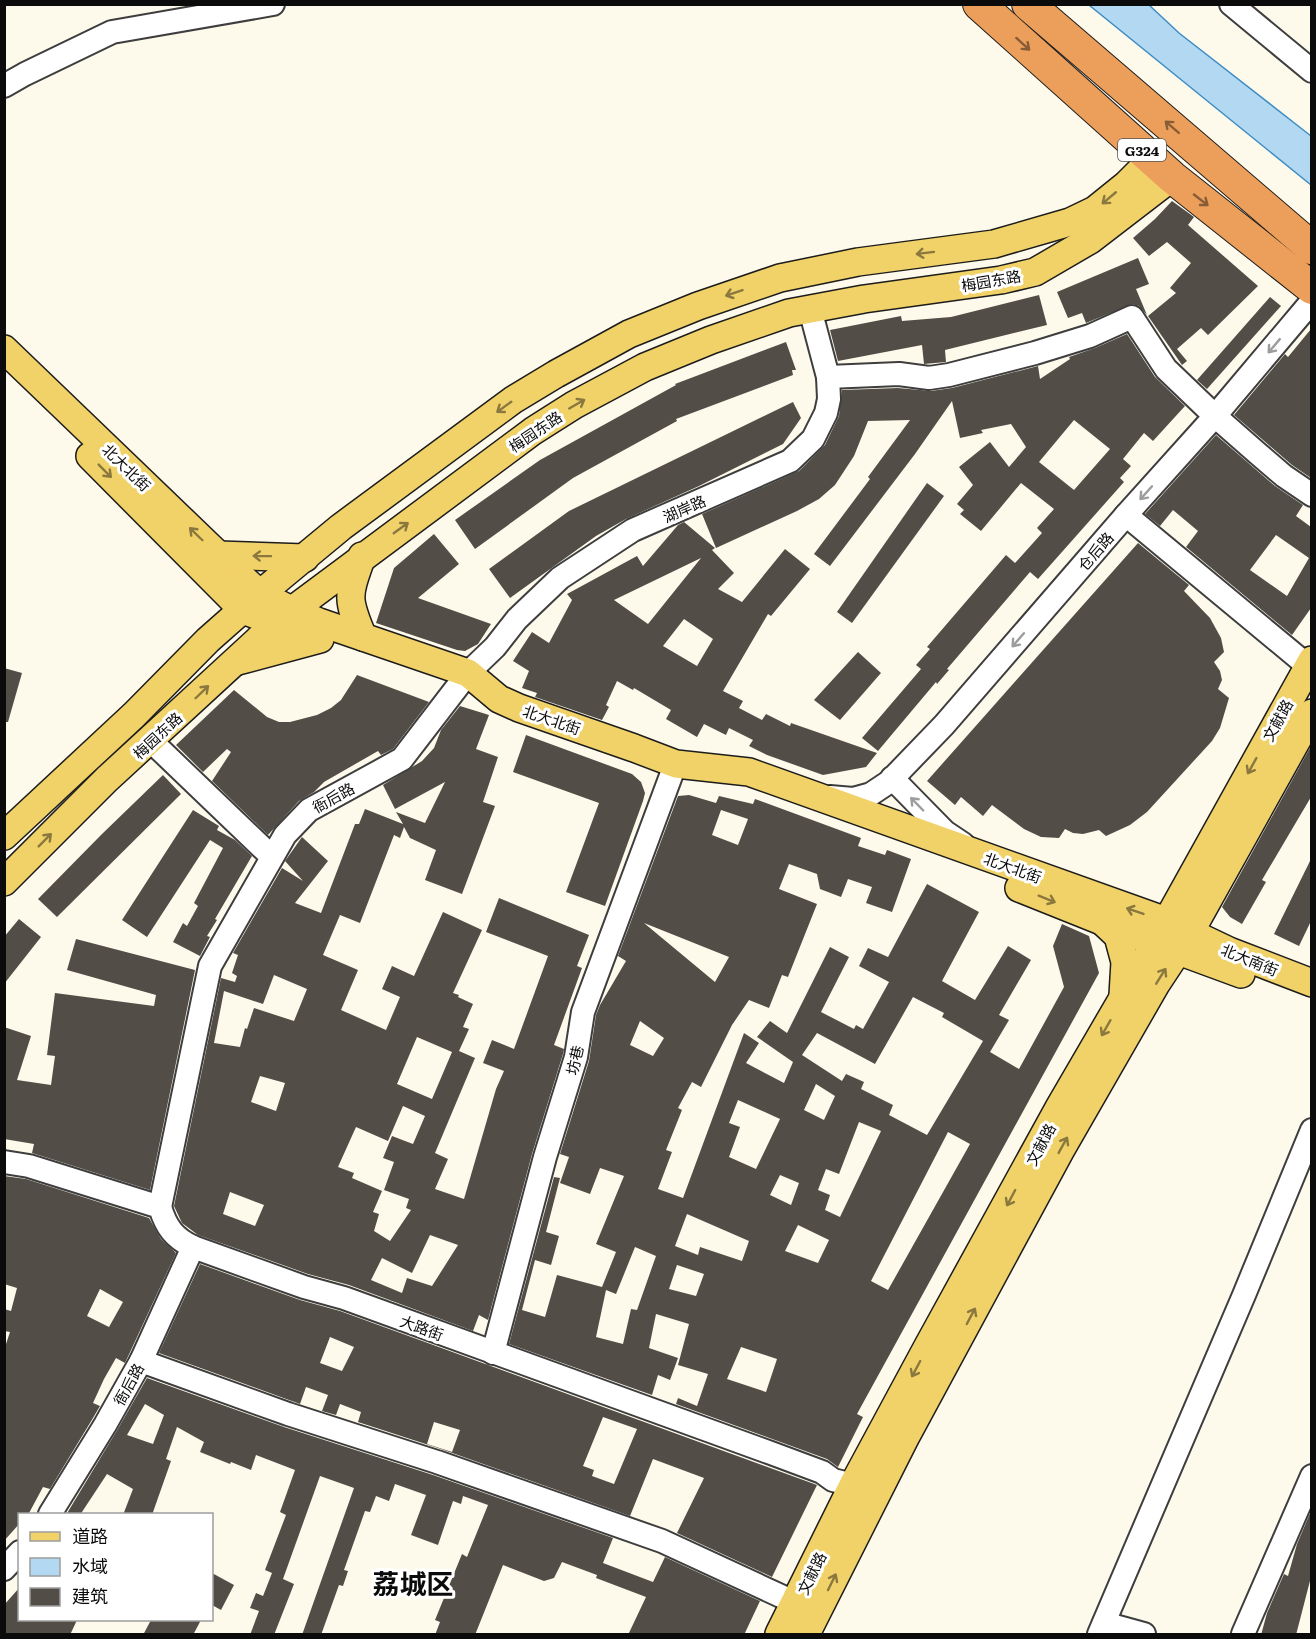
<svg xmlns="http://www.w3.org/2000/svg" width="1316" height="1639" viewBox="0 0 1316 1639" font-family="Literata,'Noto Sans SC',serif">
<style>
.water{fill:#b3d9f2;stroke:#3e8dc5;stroke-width:1.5}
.building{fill:#534d48;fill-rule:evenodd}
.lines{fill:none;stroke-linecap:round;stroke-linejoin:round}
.minor-casing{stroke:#3e3e3e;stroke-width:26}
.major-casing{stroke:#1c1c1c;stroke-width:30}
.highway-casing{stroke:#1c1c1c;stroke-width:34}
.minor{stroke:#fff;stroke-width:22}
.major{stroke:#f1d268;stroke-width:27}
.highway{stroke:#ec9f5b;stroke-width:32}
.oneway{stroke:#875c37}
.oneway2{stroke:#8a783e}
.oneway3{stroke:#9d9d9d}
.labels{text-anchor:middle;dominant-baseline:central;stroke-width:6;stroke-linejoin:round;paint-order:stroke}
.shield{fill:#fff;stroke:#545454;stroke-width:1.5}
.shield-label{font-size:14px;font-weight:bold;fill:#0b0b0b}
.street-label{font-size:15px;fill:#0b0b0b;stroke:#fff}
.town-label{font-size:27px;font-weight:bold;fill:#0b0b0b;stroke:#fff}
</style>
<rect width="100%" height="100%" fill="#fefaeb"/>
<polygon class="water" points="1089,5 1149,5 1179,33 1311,136 1311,185"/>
<g class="building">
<polygon points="1172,201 1194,217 1188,225 1258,286 1208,335 1201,328 1177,349 1187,361 1182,365 1148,316 1176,293 1170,288 1191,263 1167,242 1149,256 1133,238 1155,219"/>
<polygon points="1138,258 1149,284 1136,289 1147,315 1139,306 1132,304 1086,323 1082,313 1068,318 1057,292"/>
<polygon points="1039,295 1047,325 945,350 946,362 924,364 922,345 838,361 830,330 901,316 902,321 951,317"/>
<polygon points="1270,297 1281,306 1207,389 1197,380"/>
<polygon points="1311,329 1311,478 1292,465 1234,415 1285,354 1288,357"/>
<path d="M1127 334 1155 377 1185 406 1153 441 1144 433 1123 459 1131 466 1120 478 1124 482 1038 579 1030 572 947 669 949 670 937 684 936 682 878 751 862 738 921 669 916 665 930 649 927 647 1006 555 1015 563 1042 533 1037 528 1054 509 1021 483 981 531 960 514 964 510 957 504 973 485 959 467 990 442 1009 467 1026 447 1011 424 981 430 983 433 960 438 952 401 915 454 830 566 814 554 870 479 868 477 910 420 868 421 854 456 835 485 819 499 797 511 716 548 702 514 799 471 825 445 839 416 842 390 898 388 931 391 952 388 1038 366 1040 379 1070 359 1069 357 1095 348ZM1074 420 1110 449 1074 490 1039 462Z"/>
<polygon points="786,342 796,370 792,370 793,375 676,419 677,421 573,478 475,549 455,520 540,460 676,385 675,384"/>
<polygon points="793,402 801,418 783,444 699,486 626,519 596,536 510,598 489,569 569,511"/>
<path d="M1216 435 1275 486 1303 505 1296 516 1311 527V608L1292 635 1186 547 1198 531 1173 510 1160 526 1145 514ZM1276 535 1309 558 1287 596 1250 570Z"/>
<polygon points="927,483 944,496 852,623 837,612"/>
<path d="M684 522 715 548 712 550 734 573 718 589 742 602 785 549 810 569 771 616 768 614 723 691 743 701 739 708 762 720 766 714 790 726 791 723 877 753 866 767 823 775 767 755 749 746 753 740 729 728 726 735 704 724 697 737 666 719 671 710 634 688 633 690 617 681 606 705 609 707 602 720 535 697 537 693 522 688 529 671 513 661 532 632 549 643 572 600 567 594 637 556 643 566 678 525ZM701 558 648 624 614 600ZM684 619 713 639 697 666 663 646Z"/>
<polygon points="434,534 459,564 418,598 491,624 478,644 465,651 457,650 376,623 394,568"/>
<polygon points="1138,543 1189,585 1184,591 1210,618 1221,638 1224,652 1214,662 1220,671 1222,680 1218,689 1229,698 1220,728 1212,741 1147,812 1130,825 1106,836 1099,830 1083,834 1073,833 1065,829 1059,838 1041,837 1024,829 992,805 983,816 961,797 955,805 927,781"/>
<polygon points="858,652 881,673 840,720 814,700"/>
<polygon points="4,668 22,673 8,722 4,722"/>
<polygon points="357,675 429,702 393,749 381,755 378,751 324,782 314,792 299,801 268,835 212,781 231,752 227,749 203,772 176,745 234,690 267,717 279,722 290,722 317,715 331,708 341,700"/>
<path d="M460 706 489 715 476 749 498 757 483 802 495 806 462 894 425 880 436 850 410 838 404 827 400 838 394 835 360 923 340 915 323 955 358 970 341 1010 386 1030 400 997 382 989 392 966 414 976 443 912 482 930 453 993 459 995 458 997 473 1004 463 1027 469 1029 459 1051 475 1058 435 1153 448 1159 435 1189 464 1199 496 1089 504 1071 483 1063 492 1040 514 1049 548 956 486 932 499 898 589 935 577 966 582 968 554 1045 564 1049 563 1054 532 1154 488 1320 479 1315 473 1331 349 1285 308 1274 198 1235 182 1223 174 1206 221 978 235 982 237 976 232 973 238 955 233 953 282 868 303 881 285 861 302 837 328 861 295 903 321 913 355 824H359L365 809 403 824 396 812 425 823 445 782 395 809 383 785 422 761 434 748 441 730ZM274 975 307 989 294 1021 254 1008 247 1029 245 1028 240 1047 214 1043 224 991 263 1004ZM417 1037 452 1052 432 1099 397 1084ZM260 1076 285 1083 276 1111 251 1102ZM403 1106 425 1116 413 1144 392 1136 383 1158 394 1162 384 1190 409 1199 406 1208 411 1210 390 1241 374 1231 379 1214 373 1212 382 1191 352 1178 354 1173 338 1167 356 1127 388 1141ZM230 1192 264 1205 255 1226 223 1214ZM430 1235 458 1245 432 1286 407 1278 402 1293 371 1280 382 1258 412 1273Z"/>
<polygon points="526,735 632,774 641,782 645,793 643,801 605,906 566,892 599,803 513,772"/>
<polygon points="1311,746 1311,797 1262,880 1266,882 1242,924 1230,917 1222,907"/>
<polygon points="163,775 181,794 57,917 38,899 102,834"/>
<path d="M689 795 716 803 719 796 753 804 755 799 861 838 858 846 885 855 887 850 911 859 892 912 866 903 872 887 848 879 841 897 820 889 817 874 789 864 779 889 817 904 788 977 782 975 769 1008 749 1000 732 1025 701 1087 692 1082 678 1108 682 1110 666 1150 672 1152 658 1189 683 1198 744 1033 759 1043 746 1063 784 1083 793 1062 757 1037 770 1021 787 1033 830 947 849 957 821 1012 854 1029 856 1025 863 1029 889 982 859 966 868 948 888 957 927 884 979 912 942 981 975 1000 1008 946 1031 960 999 1015 1009 1020 990 1052 1019 1069 1064 987 1053 946 1062 924 1089 936 1099 973 857 1414 863 1417 838 1467 827 1459 676 1404 678 1398 697 1406 708 1374 678 1365 689 1324 656 1314 649 1348 678 1358 670 1380 658 1375 652 1395 509 1344 554 1177 560 1178 546 1232 559 1236 551 1265 535 1260 522 1310 545 1317 557 1275 602 1287 616 1252 596 1244 624 1176 600 1168 590 1194 560 1183 569 1157 560 1154 589 1061 596 1015 600 1005 626 961 618 956 678 796ZM721 810 748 819 738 845 712 835ZM644 923 729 957 715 982ZM913 997 944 1013 942 1017 983 1041 927 1135 889 1115 893 1105 861 1089 864 1082 846 1074 842 1081 802 1055 817 1033 875 1064ZM640 1021 664 1038 653 1056 630 1045ZM816 1084 835 1096 824 1120 804 1110ZM738 1100 780 1119 756 1169 729 1157 740 1127 729 1123ZM859 1122 881 1131 840 1217 825 1210 830 1195 818 1190 826 1169 839 1174ZM948 1132 970 1144 888 1290 871 1281ZM780 1175 799 1183 791 1205 770 1195ZM687 1214 749 1241 742 1261 700 1247 698 1255 675 1246ZM798 1225 829 1240 818 1263 785 1251ZM635 1247 656 1256 637 1310 631 1309 623 1344 596 1337 606 1290 616 1294ZM677 1265 704 1274 696 1296 669 1289ZM741 1347 777 1359 766 1392 727 1379Z"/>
<polygon points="193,810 219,826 217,830 235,840 252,856 215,919 217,920 207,936 210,937 200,956 173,942 183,923 187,926 198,906 194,903 223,848 210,840 147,937 122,920"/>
<polygon points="1311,859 1311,921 1299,946 1274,934"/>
<polygon points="19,919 41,937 4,984 4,937"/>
<polygon points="76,939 195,970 150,1190 32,1153 34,1144 4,1139 4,1027 31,1036 17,1080 51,1085 55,1056 47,1055 55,993 154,1006 156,995 67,970"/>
<path d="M4 1176 26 1179 149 1218 161 1239 176 1253 125 1363 116 1358 104 1379 93 1403 100 1406 93 1418 50 1489 43 1487 28 1515H20V1523L4 1541V1350L10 1332 4 1331V1309L11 1311 17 1288 4 1284ZM100 1289 123 1302 109 1327 87 1316Z"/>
<path d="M200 1264 300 1300 340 1311 817 1485 772 1577 677 1533 704 1478 653 1459 630 1516 441 1449 358 1422 361 1412 340 1404 336 1415 322 1411 328 1395 306 1387 300 1404 159 1353ZM330 1337 354 1347 342 1371 320 1363ZM603 1417 637 1429 614 1484 592 1476 594 1470 583 1466ZM434 1422 460 1430 452 1452 427 1444Z"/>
<path d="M147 1378 284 1427 433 1475 613 1538 603 1563 653 1582 665 1557 760 1601 744 1635H628L646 1597 596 1578 597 1575 562 1562 554 1578 544 1581 503 1565 475 1635H435L440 1622 435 1620 462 1554 467 1557 488 1505 463 1496 461 1504 453 1501 438 1545 411 1535 426 1495 395 1484 389 1501 376 1496 370 1512 365 1511 344 1570 348 1571 343 1586 339 1585 321 1635H302L354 1488 320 1476 283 1579 294 1584 274 1635H250L259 1611 250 1608 256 1593 263 1596 272 1573 265 1570 286 1515 280 1512 295 1470 256 1455 251 1470 231 1462 230 1464 200 1452 204 1442 177 1427 166 1459 171 1461 152 1515H123L133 1489 107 1474 80 1515H66L116 1432ZM145 1404 164 1415 153 1444 127 1435Z"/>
<polygon points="1311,1511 1311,1577 1296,1635 1261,1635 1267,1613 1284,1574 1288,1576 1297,1544"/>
<polygon points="212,1573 234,1585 221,1610 212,1605"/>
<polygon points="20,1587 20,1620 77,1620 70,1635 4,1635 4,1605"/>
<polygon points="151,1620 201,1620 193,1635 143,1635"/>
</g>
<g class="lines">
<g class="minor-casing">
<g id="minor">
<polyline points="1231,4 1312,71"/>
<polyline points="4,86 25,74 112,32 273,4"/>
<polyline points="828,377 899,374 929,378 949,375 1035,353 1090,336 1132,317 1166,369 1215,416 1256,452 1284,476 1312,495"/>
<polyline points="1126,515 1308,666"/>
<polyline points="151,741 272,857"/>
<polyline points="892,778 945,832 963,844"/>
<polyline points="830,797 853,799 871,794 889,782 944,725 1126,515 1215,416 1312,301"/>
<path d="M4 1162 29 1166 160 1207C166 1227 174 1238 193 1247L304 1287 344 1298 771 1453 822 1472 833 1480 853 1485"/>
<polyline points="160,1207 210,966 285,835 309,810 402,759 468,673 495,647 517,619 560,578 633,530 790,461 813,439 826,413 829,399 828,377 810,309"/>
<polyline points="493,1353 545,1157 576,1057 583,1012 672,773"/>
<polyline points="141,1361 288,1414 437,1462 662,1541 796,1603"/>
<polyline points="50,1514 105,1425 141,1361 193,1247"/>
<polyline points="4,1569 20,1552"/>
<polyline points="1104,1623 1144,1634"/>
<polyline points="1099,1634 1244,1295 1312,1130"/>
<polyline points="1243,1634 1312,1476"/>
</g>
</g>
<g class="major-casing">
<g id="major">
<polyline points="4,349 238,574 260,594 293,611 319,622 468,673 499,699 519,708 634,748 676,764 749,772 1166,921 1229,951 1312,983"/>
<polyline points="90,456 243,610 307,634"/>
<polyline points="218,555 305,558"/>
<path d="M362 556C348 596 346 597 363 637"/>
<polyline points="238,661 320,639"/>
<polyline points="4,836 134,715 208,640 260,594 341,527 513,400 556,374 629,334 698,306 780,278 858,262 994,244 1070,222 1095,210 1126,185 1152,159"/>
<polyline points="4,882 107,779 256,642 275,623 533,431 574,405 645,367 711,340 789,313 864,299 1001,280 1035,272 1090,240 1172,177"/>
<polyline points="1019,888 1154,942 1241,974"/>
<polyline points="1103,922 1118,936 1125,962 1123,995"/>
<polyline points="779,1634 853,1485 928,1346 1060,1106 1148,955 1312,660"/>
<polyline points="806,1634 906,1436 1060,1151 1156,984 1189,934 1312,713"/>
</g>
</g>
<g class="highway-casing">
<g id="highway">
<polyline points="979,4 1172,177 1312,288"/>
<polyline points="1028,4 1312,248"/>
</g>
</g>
<use href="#minor" class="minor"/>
<use href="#major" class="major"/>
<use href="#highway" class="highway"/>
</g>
<defs><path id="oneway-shaft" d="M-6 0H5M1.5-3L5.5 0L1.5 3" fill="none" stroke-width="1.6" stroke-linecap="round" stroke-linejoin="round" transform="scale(1.5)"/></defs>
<g class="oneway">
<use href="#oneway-shaft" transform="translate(1023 44) rotate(42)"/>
<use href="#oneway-shaft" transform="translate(1172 127) rotate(-139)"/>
<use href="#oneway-shaft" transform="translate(1201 200) rotate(38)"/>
</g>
<g class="oneway2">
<use href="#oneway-shaft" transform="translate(1109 198) rotate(140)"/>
<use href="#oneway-shaft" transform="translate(925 253) rotate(173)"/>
<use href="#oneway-shaft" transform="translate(734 293) rotate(161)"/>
<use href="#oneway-shaft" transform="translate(577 404) rotate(-30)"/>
<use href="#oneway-shaft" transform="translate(504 407) rotate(144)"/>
<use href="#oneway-shaft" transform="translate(105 471) rotate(45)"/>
<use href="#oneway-shaft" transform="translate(401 528) rotate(-36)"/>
<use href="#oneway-shaft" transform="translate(196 534) rotate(-136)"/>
<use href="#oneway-shaft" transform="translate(262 556) rotate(-179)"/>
<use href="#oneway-shaft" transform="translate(202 692) rotate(-44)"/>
<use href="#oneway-shaft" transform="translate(1252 766) rotate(119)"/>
<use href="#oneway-shaft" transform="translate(45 840) rotate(-45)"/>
<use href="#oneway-shaft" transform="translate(1047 899) rotate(22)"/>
<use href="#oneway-shaft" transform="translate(1135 911) rotate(-161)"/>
<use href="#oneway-shaft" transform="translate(1161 976) rotate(-58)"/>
<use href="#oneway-shaft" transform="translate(1106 1028) rotate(120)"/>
<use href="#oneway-shaft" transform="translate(1063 1145) rotate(-61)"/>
<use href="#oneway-shaft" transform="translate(1011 1198) rotate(118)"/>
<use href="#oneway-shaft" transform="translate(971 1316) rotate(-62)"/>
<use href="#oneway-shaft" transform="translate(916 1369) rotate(118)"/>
<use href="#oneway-shaft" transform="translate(832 1582) rotate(-64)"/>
</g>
<g class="oneway3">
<use href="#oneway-shaft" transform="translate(1274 346) rotate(130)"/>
<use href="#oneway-shaft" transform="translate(1146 493) rotate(132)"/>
<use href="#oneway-shaft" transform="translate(1018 640) rotate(131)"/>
<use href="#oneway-shaft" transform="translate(917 804) rotate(-134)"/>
</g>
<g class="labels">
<rect class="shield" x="1118" y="139" width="48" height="22" rx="4.5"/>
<g class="shield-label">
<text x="1142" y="150">G324</text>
</g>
<g class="street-label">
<text transform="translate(991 280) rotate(-10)">梅园东路</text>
<text transform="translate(535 431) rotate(-34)">梅园东路</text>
<text transform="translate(127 467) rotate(44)">北大北街</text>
<text transform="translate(684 508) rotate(-24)">湖岸路</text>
<text transform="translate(1095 551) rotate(-49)">仓后路</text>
<text transform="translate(552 719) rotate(19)">北大北街</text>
<text transform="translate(1277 720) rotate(-61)">文献路</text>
<text transform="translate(157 735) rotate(-43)">梅园东路</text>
<text transform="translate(333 797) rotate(-29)">衙后路</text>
<text transform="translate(1013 867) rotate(20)">北大北街</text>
<text transform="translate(1250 959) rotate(22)">北大南街</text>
<text transform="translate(574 1060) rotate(-77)">坊巷</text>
<text transform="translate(1040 1144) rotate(-62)">文献路</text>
<text transform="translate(422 1327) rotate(20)">大路街</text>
<text transform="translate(128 1384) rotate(-61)">衙后路</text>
<text transform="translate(811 1573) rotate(-64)">文献路</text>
</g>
<g class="town-label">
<text x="413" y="1582">荔城区</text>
</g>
</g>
<rect width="1316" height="1639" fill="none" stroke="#0b0b0b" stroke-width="12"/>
<rect x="18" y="1513" width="195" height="108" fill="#ffffff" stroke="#9d9d9d" stroke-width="1.5"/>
<rect x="30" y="1532" width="30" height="9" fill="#f1d268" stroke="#9d9d9d" stroke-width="1.5"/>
<text x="72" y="1543" font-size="18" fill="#0b0b0b">道路</text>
<rect x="30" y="1558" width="30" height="18" fill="#b3d9f2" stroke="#9d9d9d" stroke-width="1.5"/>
<text x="72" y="1573" font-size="18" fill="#0b0b0b">水域</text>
<rect x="30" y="1588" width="30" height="18" fill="#534d48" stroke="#9d9d9d" stroke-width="1.5"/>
<text x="72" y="1603" font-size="18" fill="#0b0b0b">建筑</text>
</svg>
